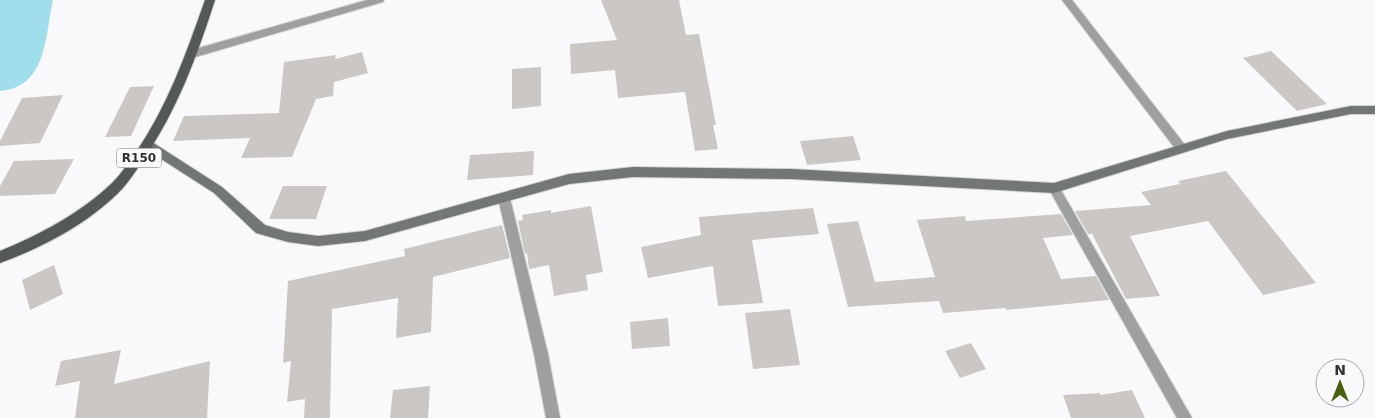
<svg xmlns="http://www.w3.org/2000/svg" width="1375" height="418" viewBox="0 0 1375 418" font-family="'DejaVu Sans',sans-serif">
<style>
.water{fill:#a1deec}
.building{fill:#cbc7c5}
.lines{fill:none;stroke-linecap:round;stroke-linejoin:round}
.minor-casing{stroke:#d5d5d8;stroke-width:2}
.tertiary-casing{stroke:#d5d5d8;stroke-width:2}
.secondary-casing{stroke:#d5d5d8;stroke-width:2}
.primary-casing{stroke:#d5d5d8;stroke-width:2}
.minor{fill:#9ea0a0;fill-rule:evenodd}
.tertiary{fill:#9ea0a0;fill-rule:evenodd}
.secondary{fill:#737676;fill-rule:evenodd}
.primary{fill:#555858;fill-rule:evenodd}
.labels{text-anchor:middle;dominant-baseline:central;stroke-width:4;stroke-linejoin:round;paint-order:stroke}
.shield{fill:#f9f9fc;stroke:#6d6c6f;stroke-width:1}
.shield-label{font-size:12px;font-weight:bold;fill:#313032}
</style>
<rect width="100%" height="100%" fill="#f9f9fc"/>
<path class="water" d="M0 0H53C45 37 47 87 0 91Z"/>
<g class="building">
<polygon points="601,0 679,0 686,35 699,34 716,125 713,125 718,149 695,151 685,92 618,98 615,70 571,74 570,44 617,40"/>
<polygon points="1271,51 1327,104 1297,111 1243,58"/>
<polygon points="362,52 368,73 334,82 333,96 316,99 292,157 241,158 250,138 173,141 184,116 279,113 284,62 336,55 335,59"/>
<polygon points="541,67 541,106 512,109 512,69"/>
<polygon points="154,86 131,136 105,137 130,87"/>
<polygon points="63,95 40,143 0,146 0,141 22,98"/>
<polygon points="853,136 861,160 807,165 800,141"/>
<polygon points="534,151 533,175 467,180 470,155"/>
<polygon points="74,159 55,194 0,196 0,186 14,161"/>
<polygon points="1226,171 1316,283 1263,295 1208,221 1130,236 1160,296 1126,299 1092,234 1088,234 1075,211 1151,205 1141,192 1180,184 1178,181"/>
<polygon points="283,186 327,186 316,219 269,219"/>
<polygon points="591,206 603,272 586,275 588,290 554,296 549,265 529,269 527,253 525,254 518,221 523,220 522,215 551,210 551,213"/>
<polygon points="813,208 819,234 752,240 763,303 718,306 713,266 648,278 641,247 701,235 699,217"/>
<polygon points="1061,214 1073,235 1043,238 1061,279 1096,276 1109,300 1006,310 1006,308 943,313 939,301 848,307 827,224 858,221 875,282 935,277 917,220 965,216 966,221"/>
<polygon points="502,225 510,258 433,277 431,332 396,338 398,298 332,309 330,418 304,418 305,399 287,402 291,361 283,363 288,281 405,256 404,249"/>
<polygon points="54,265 63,294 30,310 22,280"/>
<polygon points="790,309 800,365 753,369 745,313"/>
<polygon points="668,318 670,346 632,349 630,322"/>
<polygon points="971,343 986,369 960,378 945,351"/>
<polygon points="121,350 114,384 210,361 207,418 75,418 80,381 55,386 61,361"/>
<polygon points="430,386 428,418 390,418 393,390"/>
<polygon points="1132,390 1145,418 1071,418 1063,395 1100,393 1100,395"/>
</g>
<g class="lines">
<g class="minor-casing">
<g id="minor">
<polygon points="367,0 384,0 383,2 192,58 187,54 188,51"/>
<polygon points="1062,0 1072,0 1185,145 1187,148 1185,151 1177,151"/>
<polygon points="504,193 508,194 510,198 548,354 560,418 546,418 534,354 498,198 500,194"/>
</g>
</g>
<g class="tertiary-casing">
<polygon id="tertiary" points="1054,183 1058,185 1192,418 1177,418 1050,191 1048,188 1050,185"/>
</g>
<g class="secondary-casing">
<polygon id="secondary" points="1351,106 1375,106 1375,114 1351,114 1227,139 1054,193 791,179 633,177 569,184 365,241 318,246 288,242 256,233 214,193 144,148 142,145 148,140 152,142 222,187 265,225 288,232 318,236 365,231 569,174 633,167 791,169 1054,183 1227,131"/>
</g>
<g class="primary-casing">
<path id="primary" d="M205 0H215C197 56 177 111 143 160 137 169 131 179 123 188 91 222 44 247 0 263V251C41 234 81 213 113 182 121 174 127 164 134 155 167 108 186 54 205 0Z"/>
</g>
<use href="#minor" class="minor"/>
<use href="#tertiary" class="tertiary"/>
<use href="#secondary" class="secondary"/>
<use href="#primary" class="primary"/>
</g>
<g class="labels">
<rect class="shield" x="116.5" y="148.5" width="45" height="19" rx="4"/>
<g class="shield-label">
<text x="139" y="158">R150</text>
</g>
</g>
<g transform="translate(1340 383)"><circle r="24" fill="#f9f9fc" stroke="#a9a9ab"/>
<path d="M0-4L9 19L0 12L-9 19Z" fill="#48610e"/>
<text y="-8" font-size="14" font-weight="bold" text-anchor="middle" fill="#313032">N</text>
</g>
</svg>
